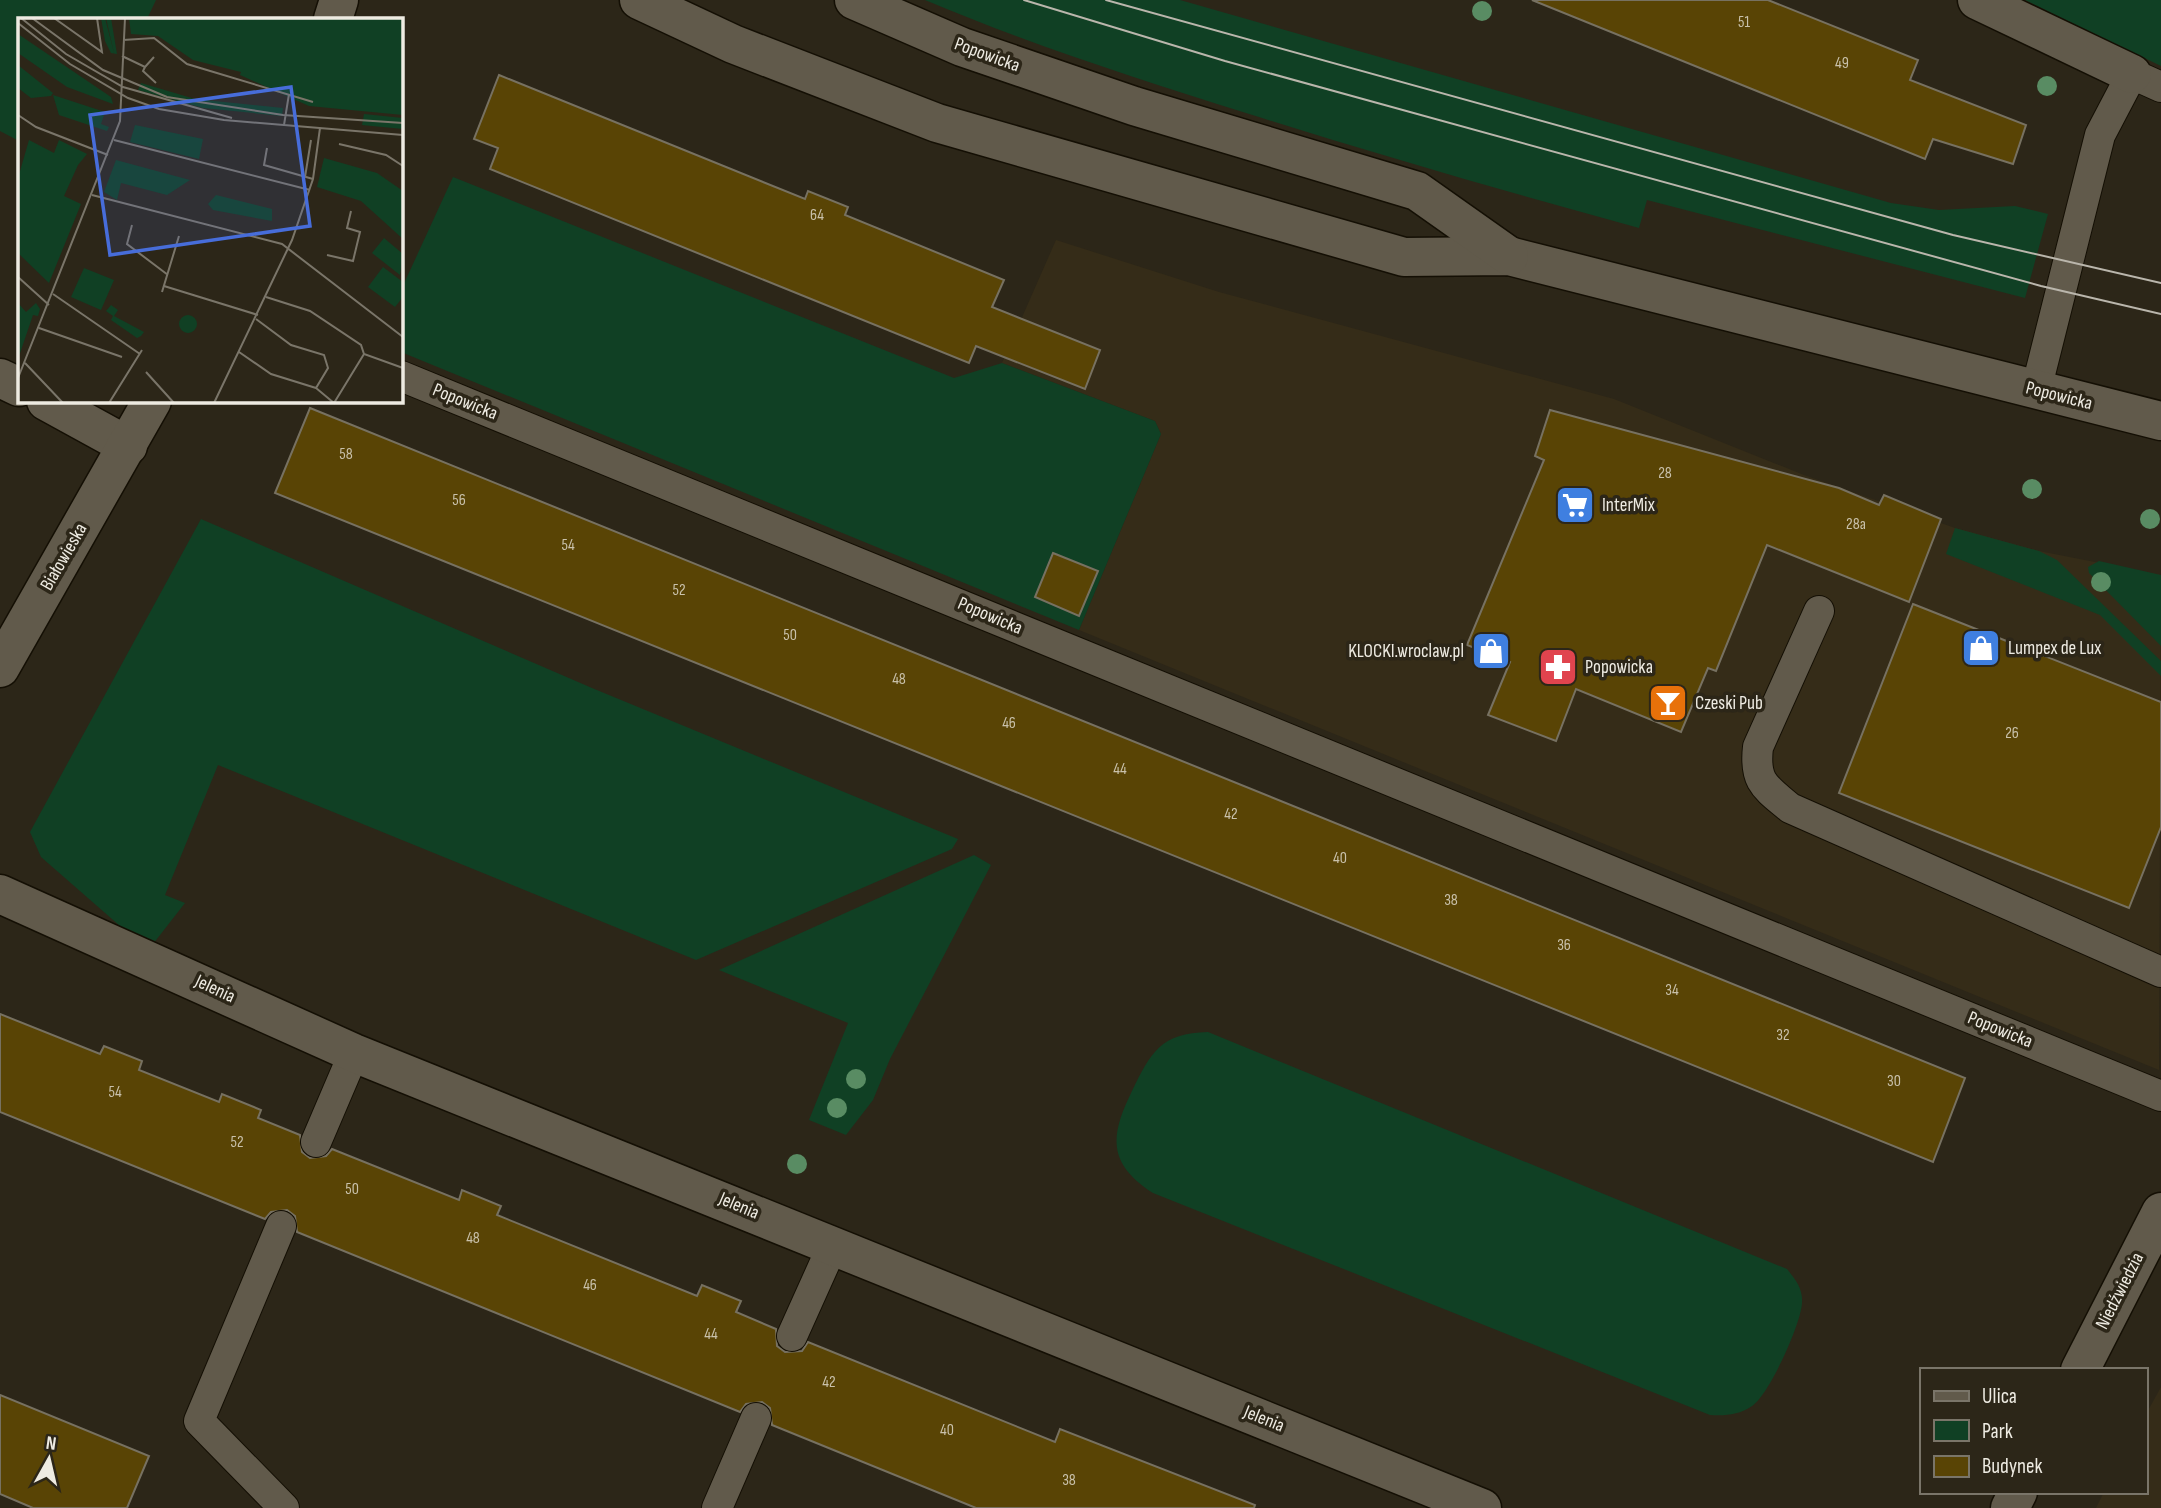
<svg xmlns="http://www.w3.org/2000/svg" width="2161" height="1508" viewBox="0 0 2161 1508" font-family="'Sofia Sans Condensed',sans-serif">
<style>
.built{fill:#352c18}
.green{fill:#104024}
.building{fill:#594405;stroke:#777161;stroke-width:2}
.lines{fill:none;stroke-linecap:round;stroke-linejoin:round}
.lane-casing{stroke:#140f04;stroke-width:32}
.street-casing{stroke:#140f04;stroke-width:41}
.secondary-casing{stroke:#140f04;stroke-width:41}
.lane{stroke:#615a4b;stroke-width:30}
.street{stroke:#615a4b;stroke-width:38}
.secondary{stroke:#615a4b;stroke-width:38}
.tram{stroke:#bab6ac;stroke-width:2}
.tree{fill:#598c63}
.labels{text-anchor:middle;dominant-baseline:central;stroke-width:7;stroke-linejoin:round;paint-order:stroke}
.number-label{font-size:16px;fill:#c9c1ab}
.street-label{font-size:19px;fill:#eeebe2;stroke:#2c2618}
.poi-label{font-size:19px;fill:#eeebe2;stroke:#2c2618;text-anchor:start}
.inset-road{fill:none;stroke:#7a7569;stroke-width:2}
.view{fill:#476dda;fill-opacity:0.15;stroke:#476dda;stroke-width:3.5}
.inset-edge{fill:none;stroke:#eeebe2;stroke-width:3.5}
</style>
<rect width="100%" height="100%" fill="#2c2618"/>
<g class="built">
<polygon points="1056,240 1219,292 1614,399 1804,475 1955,528 2039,551 2161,575 2159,1070 1079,630 1161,434 1155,421 1002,363"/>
<polygon points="2161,1387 2161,1508 2096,1508 2104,1492 2145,1492 2145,1416"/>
</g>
<g class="green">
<polygon points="0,0 156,0 147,19 19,19 19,141 0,131"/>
<path d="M925 0H1180L1891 203 1939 210 2015 206 2048 214 2025 298 1647 200 1639 228C1507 192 1376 154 1246 113 1138 79 1029 44 925 0Z"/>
<polygon points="2025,0 2161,0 2161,66"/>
<polygon points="453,177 954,378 1002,363 1155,421 1161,434 1079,630 401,352 401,290"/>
<polygon points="201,519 592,688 958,839 952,849 696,960 218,765 165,895 185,903 153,944 128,933 41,857 30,832"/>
<polygon points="1955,528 2039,551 2057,560 2161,661 2161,676 2100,615 1946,554"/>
<polygon points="2099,561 2161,575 2161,646 2089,573 2088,567"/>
<polygon points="974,855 991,865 890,1059 873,1100 846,1135 809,1120 848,1023 719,970"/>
<path d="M1208 1032 1787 1269C1796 1280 1803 1289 1802 1303 1801 1324 1769 1395 1752 1406 1739 1415 1725 1416 1710 1415L1153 1193C1107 1163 1110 1136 1132 1091 1151 1052 1161 1033 1208 1032Z"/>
</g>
<g class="building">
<polygon points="1532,0 1768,0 1918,60 1910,80 2026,125 2013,164 1933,139 1925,159"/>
<polygon points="499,75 805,199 808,191 848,207 845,215 1004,280 992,307 1100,350 1085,389 976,346 969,363 490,169 498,148 474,139"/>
<polygon points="310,408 1965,1078 1933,1162 275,493"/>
<polygon points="1550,410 1839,488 1879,505 1884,495 1941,519 1909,602 1767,545 1716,671 1708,668 1681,732 1576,689 1556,741 1488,715 1510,662 1467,645 1544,460 1535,456"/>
<polygon points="1053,553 1098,571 1079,616 1035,597"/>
<polygon points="1913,604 2161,702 2161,827 2129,908 1839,793"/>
<polygon points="0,1014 100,1054 104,1046 142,1061 139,1070 219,1102 222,1094 261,1110 258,1118 300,1135 302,1152 310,1158 326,1156 332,1149 459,1200 462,1190 501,1206 497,1215 697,1296 702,1285 741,1301 736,1312 776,1329 777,1346 785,1352 802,1351 808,1342 1055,1442 1060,1429 1255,1505 1254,1508 976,1508 772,1425 770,1408 762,1402 746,1404 740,1412 297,1232 295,1216 287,1210 271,1212 265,1219 0,1112"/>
<polygon points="0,1395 149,1456 127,1508 33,1508 0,1494"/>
</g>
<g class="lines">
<g class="lane-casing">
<g id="lane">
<polyline points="401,376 2161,1096"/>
<polyline points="2036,390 2100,135 2132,74 2161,87"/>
<path d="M1819 611 1758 747C1754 782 1765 787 1790 808L2161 972"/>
<polyline points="316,1142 354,1053"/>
<polyline points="281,1226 199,1421 284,1508"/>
<polyline points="792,1336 832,1247"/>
<polyline points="717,1508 756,1418"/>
</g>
</g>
<g class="street-casing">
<g id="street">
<polyline points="1977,0 2132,74"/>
<polyline points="333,19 339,0"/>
<polyline points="0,378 19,387"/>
<polyline points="46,401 128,446"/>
<polyline points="0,668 152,401"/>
<polyline points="0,894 354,1053 1482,1508"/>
<polyline points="2080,1370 2161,1212"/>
<polyline points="2010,1508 2018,1492"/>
</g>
</g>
<g class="secondary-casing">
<g id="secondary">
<polyline points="639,0 733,44 937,123 1404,257 1509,256 2161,421"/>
<polyline points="854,0 962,47 1134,106 1417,191 1509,256"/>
</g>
</g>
<use href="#lane" class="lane"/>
<use href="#street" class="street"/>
<use href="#secondary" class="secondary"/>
<g class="tram">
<polyline points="1024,0 1225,61 2041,286 2161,314"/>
<polyline points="1106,0 1953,235 2161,283"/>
</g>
</g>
<g class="tree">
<circle cx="1482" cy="11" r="10"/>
<circle cx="2047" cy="86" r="10"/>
<circle cx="2032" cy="489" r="10"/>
<circle cx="2150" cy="519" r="10"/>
<circle cx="2101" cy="582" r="10"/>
<circle cx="856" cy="1079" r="10"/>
<circle cx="837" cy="1108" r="10"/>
<circle cx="797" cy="1164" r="10"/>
</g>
<defs>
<g id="supermarket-square" transform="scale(2.0125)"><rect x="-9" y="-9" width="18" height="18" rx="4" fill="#3f7fe0" stroke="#2c2618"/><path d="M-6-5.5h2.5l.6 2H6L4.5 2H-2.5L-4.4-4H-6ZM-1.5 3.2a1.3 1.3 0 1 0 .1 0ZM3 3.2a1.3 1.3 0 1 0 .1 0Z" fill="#fff"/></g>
<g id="shop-square" transform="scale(2.0125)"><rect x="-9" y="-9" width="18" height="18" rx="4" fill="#3f7fe0" stroke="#2c2618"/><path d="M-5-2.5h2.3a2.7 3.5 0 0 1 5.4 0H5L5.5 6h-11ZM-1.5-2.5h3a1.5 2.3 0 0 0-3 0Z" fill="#fff"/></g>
<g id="pharmacy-square" transform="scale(2.0125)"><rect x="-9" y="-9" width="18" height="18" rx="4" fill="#e0444e" stroke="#2c2618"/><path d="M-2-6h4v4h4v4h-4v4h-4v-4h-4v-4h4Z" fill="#fff"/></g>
<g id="bar-square" transform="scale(2.0125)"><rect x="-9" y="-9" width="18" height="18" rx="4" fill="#e8710a" stroke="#2c2618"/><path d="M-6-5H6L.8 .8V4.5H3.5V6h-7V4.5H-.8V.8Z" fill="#fff"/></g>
</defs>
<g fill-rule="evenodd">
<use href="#supermarket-square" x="1575" y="505"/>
<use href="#shop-square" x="1981" y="648"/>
<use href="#shop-square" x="1491" y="651"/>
<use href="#pharmacy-square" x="1558" y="667"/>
<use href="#bar-square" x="1668" y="703"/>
</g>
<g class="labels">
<g class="number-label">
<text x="1744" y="22">51</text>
<text x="1842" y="63">49</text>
<text x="817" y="215">64</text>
<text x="346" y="454">58</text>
<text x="1665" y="473">28</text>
<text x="459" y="500">56</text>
<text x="1856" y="524">28a</text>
<text x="568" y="545">54</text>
<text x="679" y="590">52</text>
<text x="790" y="635">50</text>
<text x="899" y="679">48</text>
<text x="1009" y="723">46</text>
<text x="2012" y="733">26</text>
<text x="1120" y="769">44</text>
<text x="1231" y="814">42</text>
<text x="1340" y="858">40</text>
<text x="1451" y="900">38</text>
<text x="1564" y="945">36</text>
<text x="1672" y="990">34</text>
<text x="1783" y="1035">32</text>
<text x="1894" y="1081">30</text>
<text x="115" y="1092">54</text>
<text x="237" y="1142">52</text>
<text x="352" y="1189">50</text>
<text x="473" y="1238">48</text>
<text x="590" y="1285">46</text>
<text x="711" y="1334">44</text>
<text x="829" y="1382">42</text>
<text x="947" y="1430">40</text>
<text x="1069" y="1480">38</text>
</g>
<g class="street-label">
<text transform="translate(987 55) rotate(20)">Popowicka</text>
<text transform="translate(2059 396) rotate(14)">Popowicka</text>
<text transform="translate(465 402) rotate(22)">Popowicka</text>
<text transform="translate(64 557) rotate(-60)">Białowieska</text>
<text transform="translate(990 616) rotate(23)">Popowicka</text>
<text transform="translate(215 989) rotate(25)">Jelenia</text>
<text transform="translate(2000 1030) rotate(22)">Popowicka</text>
<text transform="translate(739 1206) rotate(23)">Jelenia</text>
<text transform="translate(2120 1291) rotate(-63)">Niedźwiedzia</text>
<text transform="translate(1264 1419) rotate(22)">Jelenia</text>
</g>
<g class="poi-label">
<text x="1602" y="505">InterMix</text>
<text x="2008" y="648">Lumpex de Lux</text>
<text x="1464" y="651" text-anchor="end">KLOCKI.wroclaw.pl</text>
<text x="1585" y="667">Popowicka</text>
<text x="1695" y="703">Czeski Pub</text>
</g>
</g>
<g transform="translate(18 18)">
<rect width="385" height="385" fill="#2c2618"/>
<path d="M83 0H87L96 35 88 0H93L99 36 93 35 87 23ZM111 0H385V97L291 88 222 57 223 54 175 42 140 18 113 16ZM0 16 93 79 95 86 49 69 0 35ZM0 47 35 75 33 78 13 80 0 70ZM123 65 177 81 265 90 264 98 185 90 120 72ZM35 77 87 94 83 106 91 109 89 113 41 97ZM346 96 385 100V111L344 107ZM117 107 185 121 181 141 112 124ZM11 122 36 135 41 122 69 136 60 147 46 178 63 186 31 265 0 235V160ZM306 140 359 155 385 173V221L343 183 299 169ZM98 142 172 162 149 177 103 165 99 182 86 174ZM198 177 254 191V203L195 192 190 186ZM366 220 385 236 382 257 354 235ZM365 249 385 264V279L377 289 350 269ZM66 250 96 262 83 292 53 279ZM0 285 8 294 18 285 22 291 20 298 15 297 0 341ZM93 287 100 292 96 298 126 314 123 318 119 320 93 302 95 298 88 293ZM161 306a9 9 0 1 1 18 0a9 9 0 1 1-18 0Z" fill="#104024"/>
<path class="inset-road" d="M3 0 48 36 105 69 214 100M14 0 85 52 149 79 265 97 385 105M36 0 84 34 79 0M0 5 52 46 110 80 141 91 206 102 385 117M105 22 136 20 169 46 295 84M104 38 127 49 136 39M127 49 125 53 138 65M0 97 18 109 90 137M266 107 271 76M96 122 292 172M321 126 368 137 385 148M249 130 246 147 295 161M287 159 293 122M74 177 264 226 385 319M114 207 109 226 150 257M309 237 335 243 342 214 329 210 333 193M0 259 31 287M146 268 240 297M144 274 161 218M35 276 122 336M248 279 292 293 343 327 346 336 385 350M21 310 104 339M221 334 253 356 298 370 310 350 306 337 273 327 238 301M7 345 45 385M128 354 156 385M0 360 102 103 107 0M298 370 316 385 346 336M91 385 124 332M196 385 274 222 295 161 302 110"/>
<path class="view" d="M273 69 292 208 92 237 72 97Z"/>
<rect width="385" height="385" class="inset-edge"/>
</g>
<rect x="1920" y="1368" width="228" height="126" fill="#2c2618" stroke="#7a7569" stroke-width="2"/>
<rect x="1934" y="1391" width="35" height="10" fill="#615a4b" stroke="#7a7569" stroke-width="2"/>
<text x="1982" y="1403" font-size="21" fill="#eeebe2">Ulica</text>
<rect x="1934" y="1420" width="35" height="21" fill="#104024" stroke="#7a7569" stroke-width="2"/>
<text x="1982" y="1438" font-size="21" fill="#eeebe2">Park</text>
<rect x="1934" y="1456" width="35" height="21" fill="#594405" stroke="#7a7569" stroke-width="2"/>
<text x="1982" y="1473" font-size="21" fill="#eeebe2">Budynek</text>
<g transform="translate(49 1459) rotate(8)" stroke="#2c2618" stroke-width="5" paint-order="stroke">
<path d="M0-5L12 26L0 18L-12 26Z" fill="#eeebe2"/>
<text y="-10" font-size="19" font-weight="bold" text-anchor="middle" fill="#eeebe2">N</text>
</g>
</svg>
